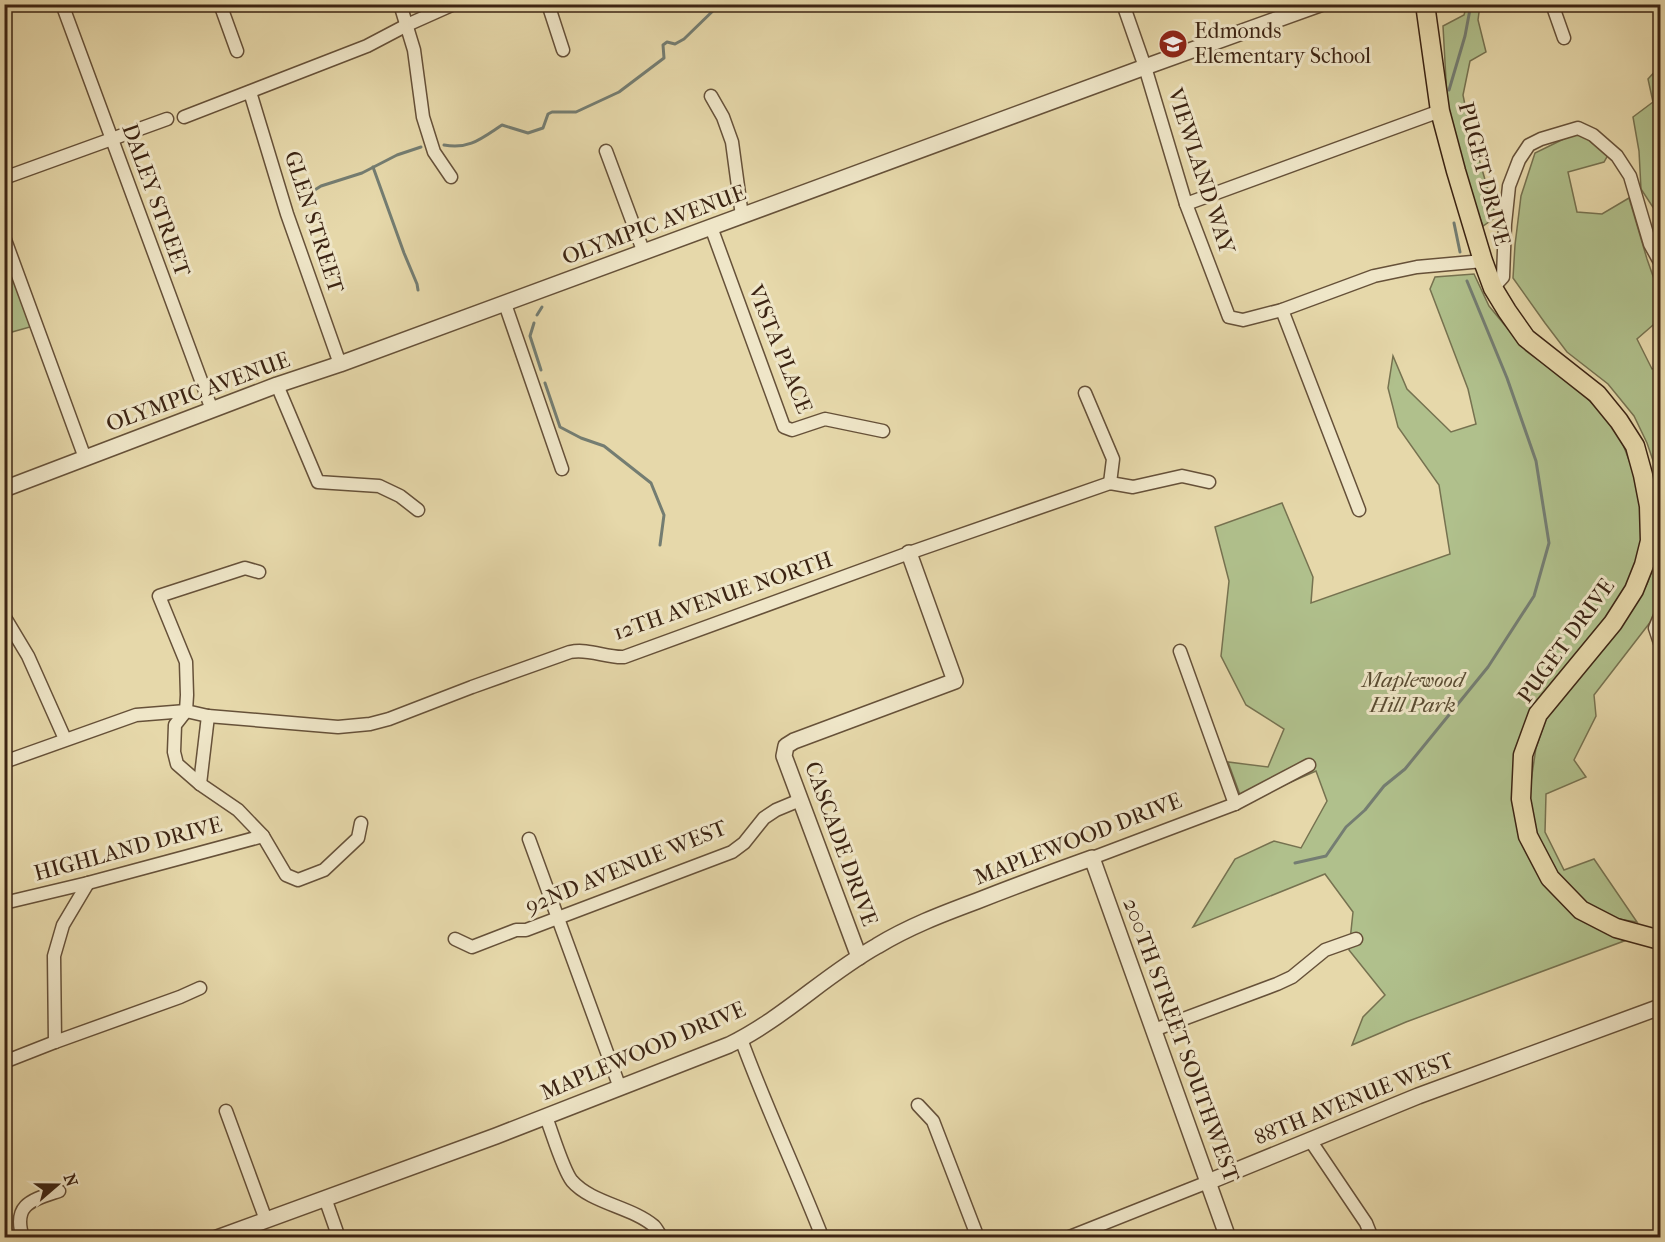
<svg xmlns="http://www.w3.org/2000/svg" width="1665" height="1242" viewBox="0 0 1665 1242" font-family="'IM FELL French Canon',serif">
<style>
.green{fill:#b0c08c;stroke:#767250;stroke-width:1.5}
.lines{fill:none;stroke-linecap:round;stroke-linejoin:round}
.stream{stroke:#747d72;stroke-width:3}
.minor-casing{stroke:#665139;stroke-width:15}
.tertiary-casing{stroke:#665139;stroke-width:18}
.primary-casing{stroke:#3c2413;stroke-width:21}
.minor{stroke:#efe6c8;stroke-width:12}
.tertiary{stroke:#efe6c8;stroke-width:15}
.primary{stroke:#e6d8aa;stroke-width:18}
.labels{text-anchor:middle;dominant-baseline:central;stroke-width:6;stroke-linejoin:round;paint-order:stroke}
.poi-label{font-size:22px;fill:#3c2413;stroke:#efe6c8;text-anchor:start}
.street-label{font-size:22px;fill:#3c2413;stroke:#efe6c8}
.park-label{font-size:22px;font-style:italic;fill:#594b31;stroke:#efe6c8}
</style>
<rect width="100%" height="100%" fill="#e6d8aa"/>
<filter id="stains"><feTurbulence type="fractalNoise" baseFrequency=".00333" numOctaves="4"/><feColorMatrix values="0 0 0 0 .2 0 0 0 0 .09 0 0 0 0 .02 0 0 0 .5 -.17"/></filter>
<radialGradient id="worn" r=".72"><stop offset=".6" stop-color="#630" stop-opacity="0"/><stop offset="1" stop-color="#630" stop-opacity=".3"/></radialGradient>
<g class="green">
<polygon points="1467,5 1480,5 1478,20 1486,52 1470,61 1463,95 1469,125 1496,217 1483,226 1460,166 1447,98 1443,26 1464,15"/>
<polygon points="1660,66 1660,218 1641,189 1639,151 1633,117 1653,102 1648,79"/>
<polygon points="1578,132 1608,155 1604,162 1568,172 1577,212 1602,214 1629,198 1647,259 1660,296 1660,319 1637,339 1652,369 1660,367 1660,497 1658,475 1647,443 1634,416 1608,384 1567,352 1545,323 1513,278 1515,245 1521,196 1535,153"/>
<polygon points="17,271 37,325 5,334 5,274"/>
<polygon points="1474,274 1489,306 1526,351 1578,389 1617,429 1639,486 1642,540 1630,582 1605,623 1546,695 1515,794 1576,915 1624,941 1406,1022 1352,1045 1363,1017 1385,995 1349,950 1353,912 1325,874 1193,927 1235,859 1274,841 1301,848 1327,801 1316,771 1243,803 1228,762 1268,767 1284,729 1246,705 1221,656 1229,581 1215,527 1282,503 1313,577 1311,603 1450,554 1439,485 1398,427 1388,388 1393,356 1407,389 1451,432 1476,424 1468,389 1430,289 1435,277"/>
<polygon points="1660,541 1660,604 1655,616 1594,695 1596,716 1574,760 1586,777 1546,794 1545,832 1564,870 1594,859 1637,922 1611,918 1584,902 1561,881 1534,834 1528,801 1536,748 1546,719 1627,618 1647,584 1659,551"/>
</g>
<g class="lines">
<g class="stream">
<polyline points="1449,90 1465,36 1471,4"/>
<path d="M444 145C469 150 482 138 502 125L528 133 543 128 548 114 552 112H576L619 92 664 58 663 45 667 42 675 44 684 39 720 4"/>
<polyline points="373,167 404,253 417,284 418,290"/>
<polyline points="302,198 321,186 362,173 397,155 421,147"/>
<polyline points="1454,223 1460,252"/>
<polyline points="537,315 542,307"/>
<polyline points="534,323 530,336 541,370"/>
<polyline points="545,383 560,427 581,438 604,446 651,483 664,515 660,545"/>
<polyline points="1295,863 1326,856 1346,827 1365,810 1384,786 1405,769 1488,667 1534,596 1549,543 1536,461 1507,378 1467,281"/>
</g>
<g class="minor-casing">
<g id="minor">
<polyline points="62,4 212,410"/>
<polyline points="220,4 237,51"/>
<polyline points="400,4 414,50 423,117 434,152 451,177"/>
<polyline points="548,4 563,50"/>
<polyline points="1123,4 1145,67 1186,204 1229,317 1243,320 1282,310 1374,276 1417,267 1483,261"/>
<polyline points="1552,4 1564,38"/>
<polyline points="250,92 287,214 340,364"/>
<polyline points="711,96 723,117 732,142 742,216"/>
<polyline points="184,117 367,46 407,25 454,4"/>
<polyline points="606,151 644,253"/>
<polyline points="4,178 167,119"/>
<polyline points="1186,204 1440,111"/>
<polyline points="711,227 784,427 792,430 825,419 883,431"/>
<polyline points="4,237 85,458"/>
<polyline points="1493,288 1503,277 1505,224 1509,186 1519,160 1529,145 1541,139 1578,128 1593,135 1617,156 1630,176 1650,244 1660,262"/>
<polyline points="505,304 562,469"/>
<polyline points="1282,310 1359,510"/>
<polyline points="277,385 318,482 379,486 400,496 418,510"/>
<polyline points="1085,393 1113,459 1110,483"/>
<polyline points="4,616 28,656 65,739"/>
<polyline points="1660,616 1655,628 1660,643"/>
<polyline points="1180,651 1235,804"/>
<polyline points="186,711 175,725 174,752 177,764 200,784 238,810 263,836 286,875 298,880 324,870 358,838 361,823"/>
<polyline points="186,711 187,695 186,662 159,596 245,568 259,572"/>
<path d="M4 762 136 715 186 711 208 716 338 727 370 724 389 719 472 687 570 652C589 648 606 658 624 657L909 553 1110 483 1133 487 1182 476 1209 482"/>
<polyline points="200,784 208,716"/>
<polyline points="529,839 620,1088"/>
<polyline points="1092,858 1235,804 1309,765"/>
<polyline points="4,903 88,883 263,836"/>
<polyline points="455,939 472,947 516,930 526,930 732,852 744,843 764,818 776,810 800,800"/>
<polyline points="1154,1030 1277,984 1292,977 1325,950 1356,939"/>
<path d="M741 1039C765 1105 795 1168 821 1234"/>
<polyline points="55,1042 54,956 63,925 88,883"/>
<polyline points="4,1062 55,1042 180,997 200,988"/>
<polyline points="918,1105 933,1121 978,1238"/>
<polyline points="226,1111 266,1220"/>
<path d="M546 1117C552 1132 563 1170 572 1181 591 1203 632 1207 654 1226 657 1229 659 1234 662 1238"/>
<polyline points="1310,1140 1366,1223 1372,1238"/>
<polyline points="325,1198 339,1238"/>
<path d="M23 1238C12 1204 32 1200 59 1191"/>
<polyline points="1067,1238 1208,1182"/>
</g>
</g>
<g class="tertiary-casing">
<g id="tertiary">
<polyline points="4,489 277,385 340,364 1145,67 1320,4"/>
<polyline points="859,957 784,756 786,746 794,741 955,681 909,553"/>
<polyline points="1208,1182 1418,1096 1660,1007"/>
<path d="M217 1238 496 1136 729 1045C783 1019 825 975 877 946 908 927 942 914 977 901 1015 886 1053 872 1092 858L1228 1238"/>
</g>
</g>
<g class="primary-casing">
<polyline id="primary" points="1425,4 1440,111 1456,171 1483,261 1493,288 1507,311 1526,338 1597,394 1619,421 1635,446 1643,475 1649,506 1650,541 1644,565 1634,590 1613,623 1538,714 1523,755 1521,799 1528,836 1550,878 1581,910 1616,928 1660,940"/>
</g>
<use href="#minor" class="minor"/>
<use href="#tertiary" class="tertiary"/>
<use href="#primary" class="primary"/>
</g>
<defs>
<g id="school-disc" transform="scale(1.5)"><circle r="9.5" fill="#8f2418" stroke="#efe6c8"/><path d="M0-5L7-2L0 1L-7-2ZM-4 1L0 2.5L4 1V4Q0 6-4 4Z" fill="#fff"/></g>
</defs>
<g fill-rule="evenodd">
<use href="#school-disc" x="1173" y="44"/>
</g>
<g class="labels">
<g class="poi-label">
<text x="1194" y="31">Edmonds<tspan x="1194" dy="25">Elementary School</tspan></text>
</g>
<g class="street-label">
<text transform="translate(1201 171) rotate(72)">VIEWLAND WAY</text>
<text transform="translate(1484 174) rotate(75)">PUGET DRIVE</text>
<text transform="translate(156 200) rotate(70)">DALEY STREET</text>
<text transform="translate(314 222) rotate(72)">GLEN STREET</text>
<text transform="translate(654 225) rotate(-20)">OLYMPIC AVENUE</text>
<text transform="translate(780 349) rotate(68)">VISTA PLACE</text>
<text transform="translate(198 392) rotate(-20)">OLYMPIC AVENUE</text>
<text transform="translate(723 596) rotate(-19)">12TH AVENUE NORTH</text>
<text transform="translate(1566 641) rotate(-54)">PUGET DRIVE</text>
<text transform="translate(1078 839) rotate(-21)">MAPLEWOOD DRIVE</text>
<text transform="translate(841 844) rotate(70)">CASCADE DRIVE</text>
<text transform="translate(128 849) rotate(-15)">HIGHLAND DRIVE</text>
<text transform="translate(626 867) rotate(-22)">92ND AVENUE WEST</text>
<text transform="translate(1181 1040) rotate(70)">200TH STREET SOUTHWEST</text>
<text transform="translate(643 1051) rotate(-23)">MAPLEWOOD DRIVE</text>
<text transform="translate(1354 1099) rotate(-22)">88TH AVENUE WEST</text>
</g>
<g class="park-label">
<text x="1413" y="680">Maplewood<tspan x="1413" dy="25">Hill Park</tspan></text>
</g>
</g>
<rect width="1665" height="1242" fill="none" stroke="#e6d8aa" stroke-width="24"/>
<rect x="6" y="6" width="1653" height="1230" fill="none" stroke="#3c2413" stroke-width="3"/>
<rect x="12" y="12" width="1641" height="1218" fill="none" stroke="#3c2413" stroke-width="1.5"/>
<g transform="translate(57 1185) rotate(70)" stroke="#efe6c8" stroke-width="4.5" paint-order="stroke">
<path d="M0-4.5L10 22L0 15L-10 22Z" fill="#3c2413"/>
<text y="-9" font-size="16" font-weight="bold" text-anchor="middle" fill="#3c2413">N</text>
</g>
<rect width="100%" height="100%" filter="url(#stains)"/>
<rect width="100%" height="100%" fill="url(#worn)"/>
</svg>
